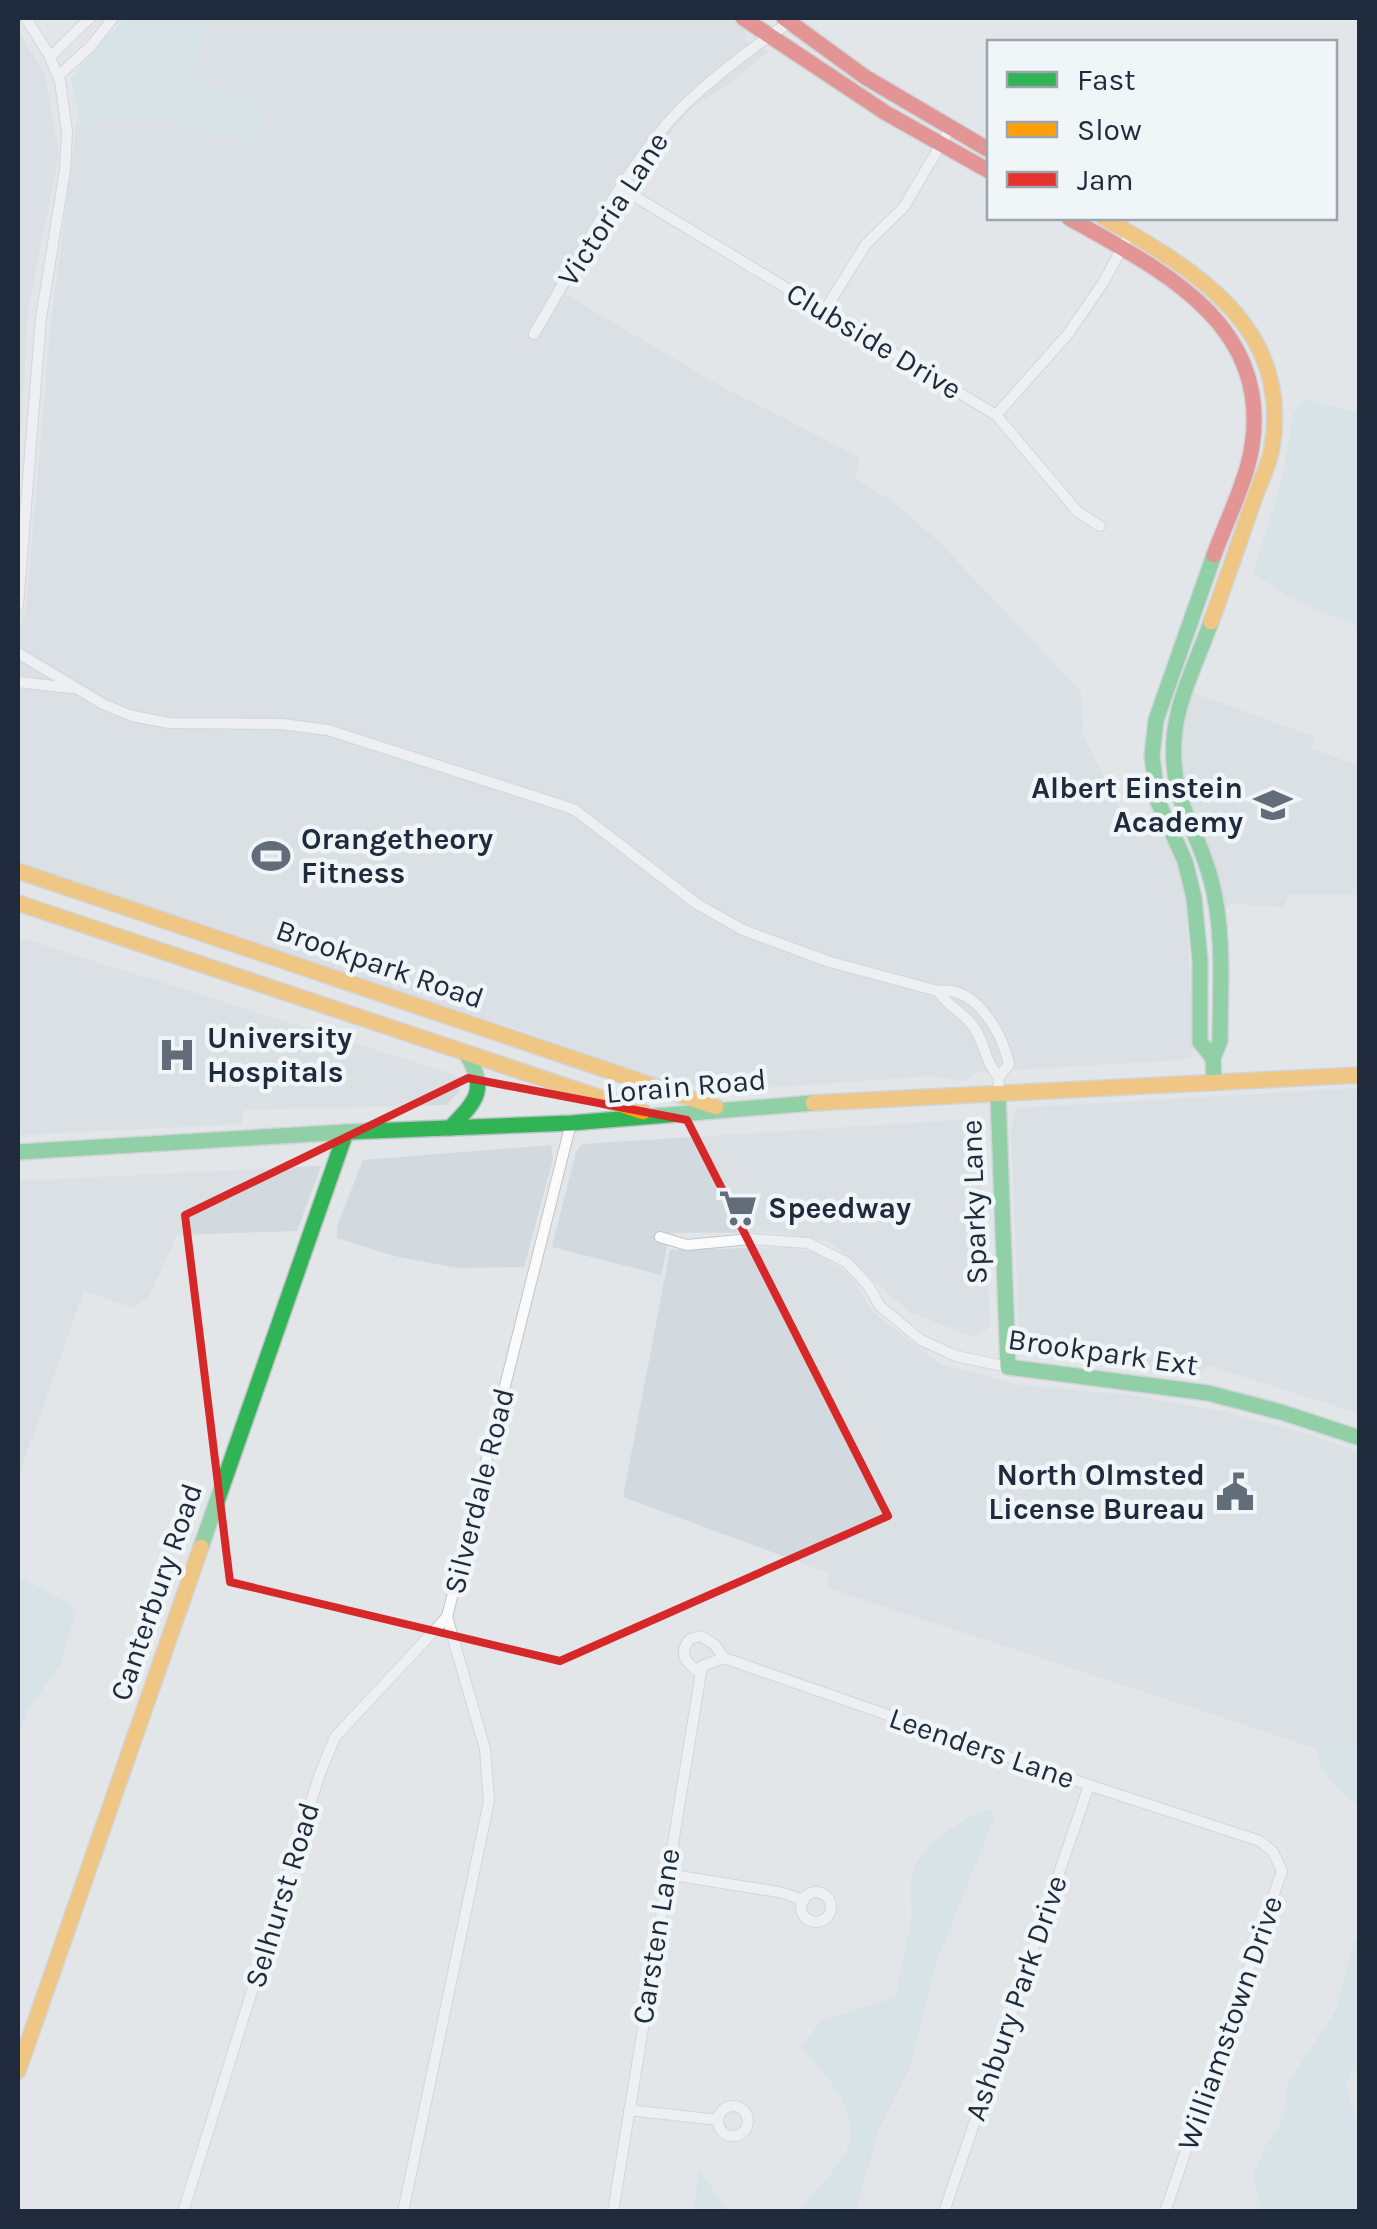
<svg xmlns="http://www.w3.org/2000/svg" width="1377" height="2229" viewBox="0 0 1377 2229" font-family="Karla,sans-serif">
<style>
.built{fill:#d2d9df}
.green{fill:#cadfe4}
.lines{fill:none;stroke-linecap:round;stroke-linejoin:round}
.street-casing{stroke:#c1c4c8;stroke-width:12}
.fast-casing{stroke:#bdc2c6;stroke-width:18}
.slow-casing{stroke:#bdc2c6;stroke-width:18}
.jam-casing{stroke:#bdc2c6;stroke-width:18}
.street{stroke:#fbfbfc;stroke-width:10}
.fast{stroke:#30b455;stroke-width:15}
.slow{stroke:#ff9f0a;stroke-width:15}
.jam{stroke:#e5322d;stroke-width:15}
.marked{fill:none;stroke:#d62828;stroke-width:8;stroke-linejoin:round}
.labels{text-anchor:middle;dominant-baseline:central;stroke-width:9;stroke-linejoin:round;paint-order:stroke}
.street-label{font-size:30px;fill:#1f2b3d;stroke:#f0f5f8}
.poi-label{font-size:30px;font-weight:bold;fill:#1f2b3d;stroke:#f0f5f8;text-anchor:start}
</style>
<rect width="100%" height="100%" fill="#e2e6e9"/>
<g class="built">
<polygon points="209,18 728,18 737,21 745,30 746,42 769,51 729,84 694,106 655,150 565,294 717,384 859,457 855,479 894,502 940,543 1081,692 1082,733 1125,818 1133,823 1141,822 1152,806 1184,880 1194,1045 1191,1057 1183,1060 976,1072 965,1081 930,1076 739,1090 666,1083 518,1029 366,983 105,896 18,861 18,633 26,609 51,322 77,121 79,124 99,127 96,119 174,122 178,132 213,133 249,143 257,140 269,104 203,83 195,69"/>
<polygon points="18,30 45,75 59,154 28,309 18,478"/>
<polygon points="1191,692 1315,737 1311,748 1359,766 1359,895 1290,894 1284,907 1232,904 1222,909 1217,872 1184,798 1179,748"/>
<polygon points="18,937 462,1077 459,1092 446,1105 245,1110 241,1124 18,1135"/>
<polygon points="1359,1088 1359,1414 1208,1365 1202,1375 1046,1357 1023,1345 1019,1330 1011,1130 1015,1113 1019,1108"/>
<polygon points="974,1119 979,1132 990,1324 985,1331 972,1337 908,1311 832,1243 778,1232 670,1233 661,1275 552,1247 576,1152 582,1144"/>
<polygon points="551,1145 553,1159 524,1267 457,1268 394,1256 337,1238 337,1226 363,1160"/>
<polygon points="321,1166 297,1231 177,1235 150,1295 134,1308 84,1291 18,1478 18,1181"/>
<polygon points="791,1247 819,1254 852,1277 873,1312 940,1364 1020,1385 1122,1394 1221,1411 1301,1432 1359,1452 1359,1763 826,1587 829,1573 623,1497 670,1250"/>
</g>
<g class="green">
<polygon points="124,18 209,18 195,69 206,72 203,83 270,104 257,140 249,143 213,133 178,132 173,122 97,119 99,128 81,126 71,78"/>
<polygon points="1304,400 1359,412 1359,627 1290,598 1253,573 1283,476 1293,415"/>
<polygon points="18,1576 77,1608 60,1665 29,1708 18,1733"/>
<path d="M1314 1733 1359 1747V1806C1331 1788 1316 1768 1314 1733Z"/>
<path d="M991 1809 994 1818 935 1966 909 2069 878 2131 856 2211H799C812 2194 839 2168 847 2149 864 2111 822 2072 800 2046L822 2021 896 1997C899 1973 905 1951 910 1927 914 1909 908 1890 913 1872 919 1846 966 1815 991 1809Z"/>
<polygon points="1359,1934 1359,2073 1352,2071 1346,2084 1359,2126 1359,2211 1261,2211 1253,2177 1264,2149 1283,2120 1287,2085 1336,2010 1353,1943"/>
<polygon points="699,2170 728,2211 694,2211"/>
</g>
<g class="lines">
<g class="street-casing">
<g id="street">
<polyline points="50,57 90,18"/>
<polyline points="58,76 91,46 113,18"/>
<polyline points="621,188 996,415 1077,511 1100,526"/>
<polyline points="825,310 866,244 904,207 951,127"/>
<path d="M534 334C576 264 613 188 666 125 695 90 753 47 791 21"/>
<polyline points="996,415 1068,334 1103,283 1130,233"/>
<polyline points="18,605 41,318 65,170 67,132 60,81 49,55 26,18"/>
<path d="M18 653 103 704 132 716 169 723 282 724 328 730 564 806 575 810 697 904 743 930 830 962 938 991C976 985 1002 1033 1009 1064L999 1077 998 1095"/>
<polyline points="18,682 71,688"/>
<path d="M938 991C947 1006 963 1012 973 1026 986 1044 984 1061 999 1077"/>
<polyline points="660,1237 687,1245 750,1239 808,1243 846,1262 868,1285 880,1306 921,1340 956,1356 1008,1367"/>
<path d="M701 1673C687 1664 677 1654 690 1639L701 1636 715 1645 724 1658"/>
<polyline points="666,1874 779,1892 804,1900"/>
<circle cx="816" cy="1907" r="15"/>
<circle cx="733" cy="2121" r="15"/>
<polyline points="629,2110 718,2120"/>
<polyline points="183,2212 319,1776 335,1737 447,1617"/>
<polyline points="403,2212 489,1801 485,1749 447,1617 571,1123"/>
<polyline points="613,2212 702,1666 724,1658 1089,1785 1260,1841 1273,1852 1282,1871 1165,2212"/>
<polyline points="944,2212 1089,1785"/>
</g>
</g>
<g class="fast-casing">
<g id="fast">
<path d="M1211 622C1198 659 1176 701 1174 740 1170 804 1197 825 1211 880 1225 932 1220 988 1220 1041L1213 1058 1214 1083"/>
<polyline points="1213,1058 1200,1042 1200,960 1194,898 1185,861 1158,802 1152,756 1156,720 1214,555"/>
<polyline points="998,1095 1008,1367 1208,1393 1281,1412 1360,1438"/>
<path d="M450 1128C477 1100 488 1090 466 1053"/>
<polyline points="18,1152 346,1132 571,1123 813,1103"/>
<polyline points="201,1547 346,1132"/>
</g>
</g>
<g class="slow-casing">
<g id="slow">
<path d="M1104 218C1194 270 1292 325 1272 448 1269 465 1260 483 1254 499 1240 540 1226 581 1211 622"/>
<polyline points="18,871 716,1107"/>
<polyline points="18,903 643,1112"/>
<polyline points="813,1103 1360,1075"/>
<polyline points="18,2071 201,1547"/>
</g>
</g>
<g class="jam-casing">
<g id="jam">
<polyline points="743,18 886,113 989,171"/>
<polyline points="784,18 865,77 989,150"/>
<path d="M1069 218C1159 269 1271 322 1252 446 1247 480 1226 522 1214 555"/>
</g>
</g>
<use href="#street" class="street"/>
<use href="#fast" class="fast"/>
<use href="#slow" class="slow"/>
<use href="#jam" class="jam"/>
</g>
<path d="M0 0H1377V2229H0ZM468 1078 687 1120 888 1516 560 1661 230 1582 185 1215Z" fill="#e2e6e9" fill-opacity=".55" fill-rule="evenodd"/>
<path class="marked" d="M468 1078 687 1120 888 1516 560 1661 230 1582 185 1215Z"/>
<defs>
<g id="school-bare" transform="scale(3)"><path d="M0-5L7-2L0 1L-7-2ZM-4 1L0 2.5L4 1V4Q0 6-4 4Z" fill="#636c79" stroke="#f0f5f8" stroke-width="2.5" paint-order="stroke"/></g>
<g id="stadium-bare" transform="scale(3)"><path d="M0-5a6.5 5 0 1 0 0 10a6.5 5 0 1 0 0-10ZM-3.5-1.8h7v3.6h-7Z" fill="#636c79" stroke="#f0f5f8" stroke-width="2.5" paint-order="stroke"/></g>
<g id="hospital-bare" transform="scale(3)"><path d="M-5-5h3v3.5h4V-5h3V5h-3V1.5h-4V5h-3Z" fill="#636c79" stroke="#f0f5f8" stroke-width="2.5" paint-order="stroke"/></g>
<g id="supermarket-bare" transform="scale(3)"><path d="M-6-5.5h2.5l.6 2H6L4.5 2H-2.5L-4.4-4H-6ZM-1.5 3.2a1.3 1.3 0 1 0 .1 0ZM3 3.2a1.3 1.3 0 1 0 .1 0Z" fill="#636c79" stroke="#f0f5f8" stroke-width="2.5" paint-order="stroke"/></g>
<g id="civic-bare" transform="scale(3)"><path d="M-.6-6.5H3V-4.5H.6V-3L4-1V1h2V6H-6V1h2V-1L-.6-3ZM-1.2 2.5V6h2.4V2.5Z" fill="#636c79" stroke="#f0f5f8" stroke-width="2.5" paint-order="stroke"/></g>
</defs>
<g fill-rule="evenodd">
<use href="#school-bare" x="1273" y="805"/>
<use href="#stadium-bare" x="271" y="856"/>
<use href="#hospital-bare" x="177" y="1055"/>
<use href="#supermarket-bare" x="738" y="1208"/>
<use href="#civic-bare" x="1235" y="1492"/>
</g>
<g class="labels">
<g class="street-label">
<text transform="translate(613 209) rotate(-57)">Victoria Lane</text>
<text transform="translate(874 341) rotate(31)">Clubside Drive</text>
<text transform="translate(380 964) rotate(19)">Brookpark Road</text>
<text transform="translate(686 1086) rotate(-5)">Lorain Road</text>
<text transform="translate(974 1202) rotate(-92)">Sparky Lane</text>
<text transform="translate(1103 1352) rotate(8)">Brookpark Ext</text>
<text transform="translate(479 1491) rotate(-76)">Silverdale Road</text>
<text transform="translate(156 1592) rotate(-71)">Canterbury Road</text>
<text transform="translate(982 1748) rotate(19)">Leenders Lane</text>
<text transform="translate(282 1895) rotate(-73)">Selhurst Road</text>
<text transform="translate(656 1936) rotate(-81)">Carsten Lane</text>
<text transform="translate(1016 1998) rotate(-71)">Ashbury Park Drive</text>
<text transform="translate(1230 2023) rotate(-71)">Williamstown Drive</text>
</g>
<g class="poi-label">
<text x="1243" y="788" text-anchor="end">Albert Einstein<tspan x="1243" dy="34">Academy</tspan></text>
<text x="301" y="839">Orangetheory<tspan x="301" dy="34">Fitness</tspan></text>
<text x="207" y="1038">University<tspan x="207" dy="34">Hospitals</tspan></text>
<text x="768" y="1208">Speedway</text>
<text x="1205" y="1475" text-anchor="end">North Olmsted<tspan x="1205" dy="34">License Bureau</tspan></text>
</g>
</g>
<rect width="1377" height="2229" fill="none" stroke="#1f2b3d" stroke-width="40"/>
<rect x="987" y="40" width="350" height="180" fill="#f0f5f8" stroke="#9ca4ad" stroke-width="2.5"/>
<rect x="1007" y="72" width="50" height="15" fill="#30b455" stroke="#9ca4ad" stroke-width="2.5"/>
<text x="1077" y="90" font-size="30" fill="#1f2b3d">Fast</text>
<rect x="1007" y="122" width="50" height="15" fill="#ff9f0a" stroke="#9ca4ad" stroke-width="2.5"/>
<text x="1077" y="140" font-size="30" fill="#1f2b3d">Slow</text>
<rect x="1007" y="172" width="50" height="15" fill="#e5322d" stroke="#9ca4ad" stroke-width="2.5"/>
<text x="1077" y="190" font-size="30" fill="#1f2b3d">Jam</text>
</svg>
